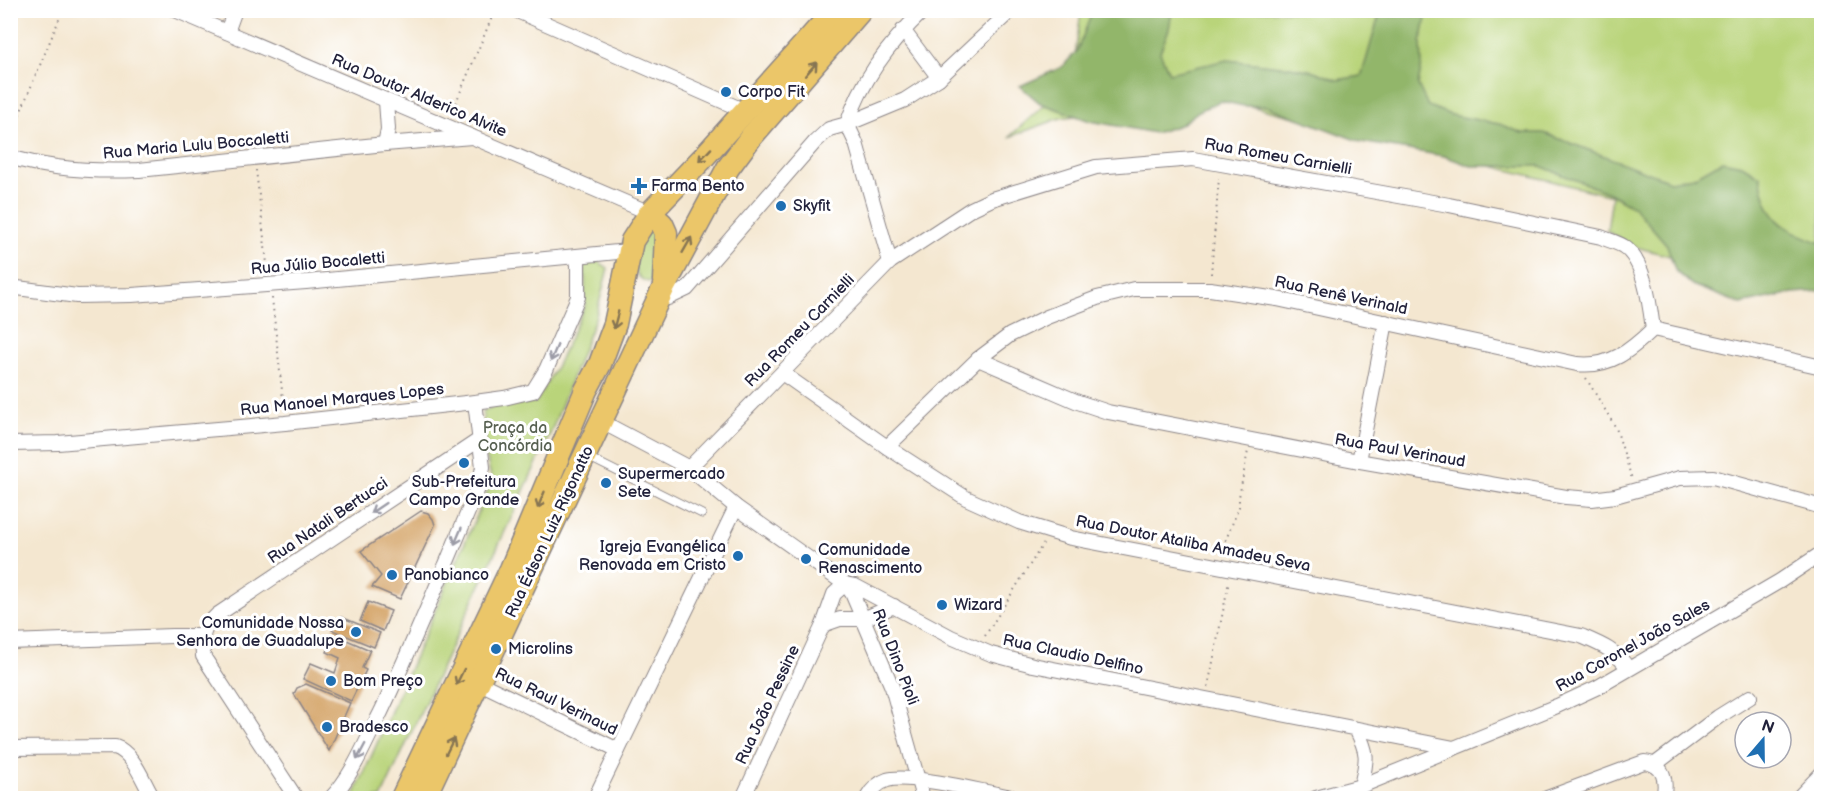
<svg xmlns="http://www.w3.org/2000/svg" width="1832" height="809" viewBox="0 0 1832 809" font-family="'Balsamiq Sans',sans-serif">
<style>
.green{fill:#b9d47a;stroke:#6e7b5a;stroke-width:1.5}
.forest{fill:#92b66a;stroke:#5a6c52;stroke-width:1.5}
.building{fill:#d19e5d}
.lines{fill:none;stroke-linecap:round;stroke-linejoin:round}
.service-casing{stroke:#8b8486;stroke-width:9}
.minor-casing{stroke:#8b8486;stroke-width:16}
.primary-casing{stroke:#8b8486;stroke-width:25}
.path{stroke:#8b8486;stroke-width:2;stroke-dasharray:1.5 4.5;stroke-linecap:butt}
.service{stroke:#fff;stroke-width:7}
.minor{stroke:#fff;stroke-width:14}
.primary{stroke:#ebc669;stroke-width:22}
.oneway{stroke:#867452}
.oneway2{stroke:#9c9ca7}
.poi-dot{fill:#1f6fb2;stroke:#fff;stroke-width:2}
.labels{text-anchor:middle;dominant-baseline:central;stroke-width:6;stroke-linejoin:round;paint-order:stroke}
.poi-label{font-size:16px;fill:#22223b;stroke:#fff;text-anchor:start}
.street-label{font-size:16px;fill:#22223b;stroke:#fff}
.park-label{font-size:16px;fill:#576051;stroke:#fff}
</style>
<rect width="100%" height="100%" fill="#fff"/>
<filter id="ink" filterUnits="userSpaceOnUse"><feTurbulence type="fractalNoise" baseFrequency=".0167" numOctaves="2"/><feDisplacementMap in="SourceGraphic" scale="12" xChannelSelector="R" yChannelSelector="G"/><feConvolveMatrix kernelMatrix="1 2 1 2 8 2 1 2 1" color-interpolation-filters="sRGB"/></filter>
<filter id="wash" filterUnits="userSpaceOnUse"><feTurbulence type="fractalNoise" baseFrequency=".008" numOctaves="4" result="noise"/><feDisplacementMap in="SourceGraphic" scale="24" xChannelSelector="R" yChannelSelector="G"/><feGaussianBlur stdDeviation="1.35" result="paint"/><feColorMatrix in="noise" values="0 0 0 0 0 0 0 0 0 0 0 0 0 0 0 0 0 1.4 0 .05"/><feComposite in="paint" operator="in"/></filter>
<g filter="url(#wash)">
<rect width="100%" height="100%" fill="#f4e7d0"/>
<g class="green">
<polygon points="1081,11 1821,11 1821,289 1681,259 1632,246 1607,231 1612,196 1226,100 1134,107 1061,118 1009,137 1052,98 1075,56"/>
<path d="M657 226 654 279 649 282C628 278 636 255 638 238Z"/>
<polygon points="585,262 599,262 608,268 596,316 552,430 381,798 353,798 488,490 491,477 485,451 483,411 495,406 536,402 557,365 585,306"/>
</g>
<path class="forest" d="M1093 10 1172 11 1169 29 1160 52 1169 73 1227 60 1290 67 1314 71 1337 80 1361 76C1369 54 1373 32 1381 11H1423L1426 18 1421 42 1422 64 1418 85 1428 106 1451 115 1499 124 1522 133H1544L1670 181 1694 177 1722 161 1742 165 1760 176C1768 221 1780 227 1821 243V291L1793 293 1741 304 1692 285 1675 270 1667 245 1634 207 1609 193 1540 166H1471L1444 156 1361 142 1266 106H1244L1220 101 1199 111 1180 125 1155 133 1090 121 1040 103 1020 86 1062 67 1077 51Z"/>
<g id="blocks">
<g class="building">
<polygon points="421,511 428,513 433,519 435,525 400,599 372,587 381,576 361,551"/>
<polygon points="368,602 391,611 383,631 360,621"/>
<polygon points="341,617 380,633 374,647 332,630"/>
<polygon points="335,635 370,650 362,668 366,670 351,701 303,679 311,663 335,673 340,658 327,652"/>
<polygon points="306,684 350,703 329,751 294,694 297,688"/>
</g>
</g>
</g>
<g filter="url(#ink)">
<use href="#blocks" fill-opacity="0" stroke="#8b8486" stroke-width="1.5"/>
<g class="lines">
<g class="service-casing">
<polyline id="service" points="588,457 702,514"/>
</g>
<g class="minor-casing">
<g id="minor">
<polyline points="175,10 650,213"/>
<polyline points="515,10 745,111"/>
<path d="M924 10C889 43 862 79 847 124L905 100 939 78 1005 16 1008 10"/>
<polyline points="903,30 939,78"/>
<polyline points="227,32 235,10"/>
<polyline points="385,144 388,129 386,101"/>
<path d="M10 157C52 170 96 172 139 170L385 144 472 137"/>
<polyline points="10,287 77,296 132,295 306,282 628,251"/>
<polyline points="660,297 668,298 687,289 815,142 829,129 847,124 856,143 890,262"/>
<polyline points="978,359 1078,402 1108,412 1359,461 1566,497 1592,499 1615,496 1680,478 1713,477 1822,507"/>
<path d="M782 373 887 447 966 498 1019 522 1071 538 1581 636C1602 645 1615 650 1628 668"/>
<polyline points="602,422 689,468 736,507 845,584 855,586 951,637 991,654 1033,665 1454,748"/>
<polyline points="10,444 58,443 285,423 475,402 504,398 533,391 546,370 578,297 578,257"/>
<path d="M887 447 978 359 1010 335 1047 317 1097 298 1134 289H1210L1277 299 1577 364C1610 368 1631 350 1653 329L1822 367"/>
<polyline points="1359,461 1386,322"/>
<path d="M689 468 890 262 971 209 992 199 1096 167 1193 159 1449 205 1601 237C1608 240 1616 242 1623 246 1645 260 1650 306 1653 329"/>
<polyline points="845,584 852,593 892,687 923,798"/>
<polyline points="823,625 840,619 863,619 894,606"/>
<polyline points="10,642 172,636 202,636"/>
<polyline points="480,683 618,750"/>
<path d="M1356 729C1369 754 1367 759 1361 786"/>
<path d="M10 748 115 747C134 753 143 782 153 798"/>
<polyline points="1654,765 1718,717 1750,697"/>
<path d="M296 798 203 656C202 635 201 630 217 615L479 440"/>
<path d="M331 798C353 775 366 741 381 712 416 638 447 561 479 486L483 467 475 402"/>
<polyline points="595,798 736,507"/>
<polyline points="743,798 823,625 834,594 845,584"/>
<path d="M867 798C871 791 878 783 887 780 910 773 988 793 1016 798"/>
<polyline points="1316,798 1361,786 1557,706 1598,687 1780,581 1822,553"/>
<path d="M1547 798 1644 762C1665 764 1667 782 1663 798"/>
<polyline points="1798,798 1822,773"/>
</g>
</g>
<g class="primary-casing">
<g id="primary">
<polyline points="650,213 662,224 666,233 664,281"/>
<polyline points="402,798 511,569 586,390 600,364 615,324 632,241 650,213 702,159 835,10"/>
<polyline points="424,798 663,289 728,168 751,137 861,10"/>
</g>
</g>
<g class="path">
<polyline points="451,114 495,10"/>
<polyline points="10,137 63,10"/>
<polyline points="256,170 268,272"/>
<polyline points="1211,274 1219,178"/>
<polyline points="272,298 284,409"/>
<polyline points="1586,378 1616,428 1632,479"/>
<polyline points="1221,552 1239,507 1239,497 1248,451"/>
<polyline points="985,636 1043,544"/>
<polyline points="1208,687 1229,581"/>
</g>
<use href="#service" class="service"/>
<use href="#minor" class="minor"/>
<use href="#primary" class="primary"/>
</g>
<defs><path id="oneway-shaft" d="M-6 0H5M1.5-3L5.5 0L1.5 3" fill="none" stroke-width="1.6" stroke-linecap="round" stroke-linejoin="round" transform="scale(1.5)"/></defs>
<g class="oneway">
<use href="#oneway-shaft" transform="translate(811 69) rotate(-49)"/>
<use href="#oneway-shaft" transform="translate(705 155) rotate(133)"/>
<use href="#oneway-shaft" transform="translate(687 245) rotate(-60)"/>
<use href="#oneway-shaft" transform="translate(616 320) rotate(105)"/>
<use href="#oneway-shaft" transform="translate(541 500) rotate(113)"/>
<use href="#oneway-shaft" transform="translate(460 677) rotate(116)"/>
<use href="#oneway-shaft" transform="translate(450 746) rotate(-64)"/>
</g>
<g class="oneway2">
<use href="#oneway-shaft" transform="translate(554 353) rotate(113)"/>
<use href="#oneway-shaft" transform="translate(378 508) rotate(146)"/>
<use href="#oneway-shaft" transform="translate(458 536) rotate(113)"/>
<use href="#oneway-shaft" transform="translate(361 752) rotate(118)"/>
</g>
</g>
<g class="poi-dot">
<circle cx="726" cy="92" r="6"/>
<path d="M636 177h6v6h6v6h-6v6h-6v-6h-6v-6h6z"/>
<circle cx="781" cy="206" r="6"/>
<circle cx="464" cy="463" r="6"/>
<circle cx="606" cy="483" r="6"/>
<circle cx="738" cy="556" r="6"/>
<circle cx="806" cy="559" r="6"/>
<circle cx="392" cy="575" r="6"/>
<circle cx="942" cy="605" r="6"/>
<circle cx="356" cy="632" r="6"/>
<circle cx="496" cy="649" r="6"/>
<circle cx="331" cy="681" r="6"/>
<circle cx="327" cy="727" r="6"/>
</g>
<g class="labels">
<g class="poi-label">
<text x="738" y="92">Corpo Fit</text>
<text x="651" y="186">Farma Bento</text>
<text x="793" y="206">Skyfit</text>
<text x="618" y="474">Supermercado<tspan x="618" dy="18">Sete</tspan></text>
<text x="464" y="482" text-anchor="middle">Sub-Prefeitura<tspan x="464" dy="18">Campo Grande</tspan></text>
<text x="726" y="547" text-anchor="end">Igreja Evangélica<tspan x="726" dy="18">Renovada em Cristo</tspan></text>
<text x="818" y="550">Comunidade<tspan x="818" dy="18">Renascimento</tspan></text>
<text x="404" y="575">Panobianco</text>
<text x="954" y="605">Wizard</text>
<text x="344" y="623" text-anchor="end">Comunidade Nossa<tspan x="344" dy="18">Senhora de Guadalupe</tspan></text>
<text x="508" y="649">Microlins</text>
<text x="343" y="681">Bom Preço</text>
<text x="339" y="727">Bradesco</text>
</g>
<g class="street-label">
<text transform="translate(419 96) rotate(23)">Rua Doutor Alderico Alvite</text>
<text transform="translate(196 146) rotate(-5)">Rua Maria Lulu Boccaletti</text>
<text transform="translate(1278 157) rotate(10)">Rua Romeu Carnielli</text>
<text transform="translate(318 264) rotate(-5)">Rua Júlio Bocaletti</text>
<text transform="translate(1341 296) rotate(12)">Rua Renê Verinald</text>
<text transform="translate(800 331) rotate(-46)">Rua Romeu Carnielli</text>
<text transform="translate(342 400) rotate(-6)">Rua Manoel Marques Lopes</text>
<text transform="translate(1400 451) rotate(10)">Rua Paul Verinaud</text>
<text transform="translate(328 521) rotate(-34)">Rua Natali Bertucci</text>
<text transform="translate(550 532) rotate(-65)">Rua Édson Luiz Rigonatto</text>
<text transform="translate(1193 544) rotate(11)">Rua Doutor Ataliba Amadeu Seva</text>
<text transform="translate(1633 646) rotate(-29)">Rua Coronel João Sales</text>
<text transform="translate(1073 655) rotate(12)">Rua Claudio Delfino</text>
<text transform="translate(895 657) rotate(69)">Rua Dino Pioli</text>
<text transform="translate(556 702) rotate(26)">Rua Raul Verinaud</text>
<text transform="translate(768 705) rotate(-65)">Rua João Pessine</text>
</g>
<g class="park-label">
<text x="515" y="428">Praça da<tspan x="515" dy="18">Concórdia</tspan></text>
</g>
</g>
<rect width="1832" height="809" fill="none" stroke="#fff" stroke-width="36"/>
<g transform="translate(1763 740) rotate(20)"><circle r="28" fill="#ffffff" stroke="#a7a7b1" stroke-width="1.5"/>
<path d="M0-4.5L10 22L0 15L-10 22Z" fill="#1f6fb2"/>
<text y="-9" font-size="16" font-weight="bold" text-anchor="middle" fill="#22223b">N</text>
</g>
</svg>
